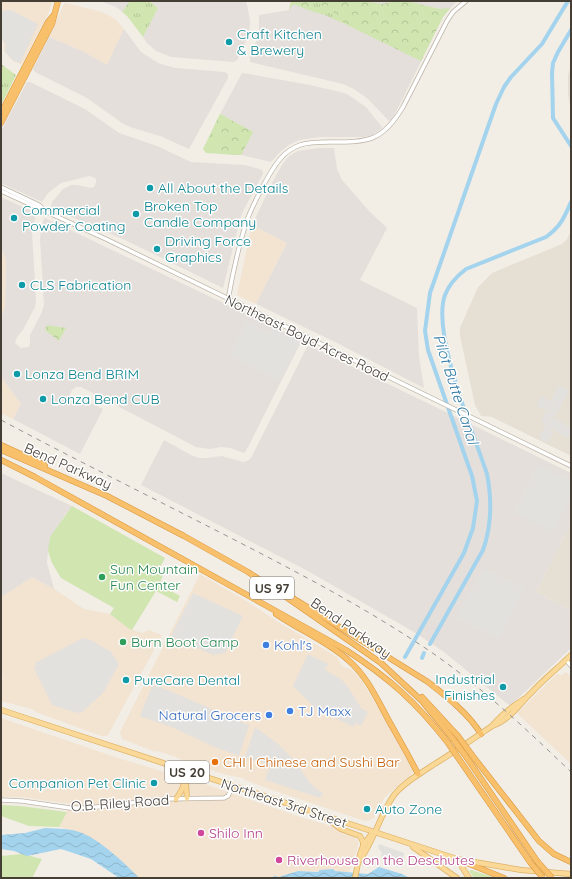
<svg xmlns="http://www.w3.org/2000/svg" width="572" height="879" viewBox="0 0 572 879" font-family="Quicksand,sans-serif">
<style>
.residential{fill:#e6dfd4}
.commercial{fill:#f3e3d1}
.industrial{fill:#e4dfda}
.grass{fill:url(#grass-tufts)}
.forest{fill:url(#forest-crowns)}
.park{fill:#d0e5b0}
.parking{fill:#e3e1de}
.water{fill:url(#water-waves)}
.lines{fill:none;stroke-linecap:round;stroke-linejoin:round}
.canal{stroke:#a4d3ed;stroke-width:4}
.minor-casing{stroke:#bdb5a9;stroke-width:5}
.major-casing{stroke:#deb367;stroke-width:6}
.highway-casing{stroke:#d7943b;stroke-width:6}
.minor{stroke:#fff;stroke-width:3.5}
.major{stroke:#fad897;stroke-width:4.5}
.highway{stroke:#f8c06b;stroke-width:5}
.rail{stroke:#959595;stroke-width:1;stroke-dasharray:5 5;stroke-linecap:butt}
.highway-bridge-casing{stroke:#d7943b;stroke-width:6;stroke-linecap:butt}
.highway-bridge{stroke:#f8c06b;stroke-width:5}
.culture-dot{fill:#0f9aa8;stroke:#fff;stroke-width:1.5}
.leisure-dot{fill:#2e9e5b;stroke:#fff;stroke-width:1.5}
.shop-dot{fill:#3f7fe0;stroke:#fff;stroke-width:1.5}
.food-dot{fill:#e8710a;stroke:#fff;stroke-width:1.5}
.hotel-dot{fill:#d1479c;stroke:#fff;stroke-width:1.5}
.labels{text-anchor:middle;dominant-baseline:central;stroke-width:3;stroke-linejoin:round;paint-order:stroke}
.shield{fill:#fff;stroke:#7c7872;stroke-width:1}
.shield-label{font-size:13px;font-weight:bold;fill:#443e35}
.culture-label{font-size:14px;fill:#0d838f;stroke:#fff;text-anchor:start}
.street-label{font-size:14px;fill:#443e35;stroke:#fff}
.leisure-label{font-size:14px;fill:#27864d;stroke:#fff;text-anchor:start}
.shop-label{font-size:14px;fill:#366cbe;stroke:#fff;text-anchor:start}
.food-label{font-size:14px;fill:#c56008;stroke:#fff;text-anchor:start}
.hotel-label{font-size:14px;fill:#b23c85;stroke:#fff;text-anchor:start}
.water-label{font-size:15px;font-style:italic;fill:#317aa4;stroke:#fff}
</style>
<defs>
<pattern id="grass-tufts" width="24" height="20" patternUnits="userSpaceOnUse"><rect width="24" height="20" fill="#d0e5b0"/><path d="M3 7l-1-3M5 7V3M7 7l1-3M15 17l-1-3M17 17v-4M19 17l1-3" fill="none" stroke="#b4c698"/></pattern>
<pattern id="forest-crowns" width="20" height="18" patternUnits="userSpaceOnUse"><rect width="20" height="18" fill="#d0e5b0"/><path d="M2 6a3 3 0 1 1 6 0M12 15a3 3 0 1 1 6 0" fill="none" stroke="#b4c698"/></pattern>
<pattern id="water-waves" width="16" height="10" patternUnits="userSpaceOnUse"><rect width="16" height="10" fill="#a4d3ed"/><path d="M0 5q4-4 8 0t8 0" fill="none" stroke="#8eb6cc"/></pattern>
</defs>
<rect width="100%" height="100%" fill="#f2eee6"/>
<g class="residential">
<polygon points="571,65 571,111 568,94 568,75"/>
<polygon points="571,231 571,456 492,417 481,416 475,405 460,336 460,328 478,287 492,273 562,244 567,239"/>
<polygon points="571,523 571,610 536,592"/>
</g>
<g class="commercial">
<polygon points="1,1 52,1 49,12 22,64 20,64 13,61 4,51 4,43 1,38"/>
<polygon points="66,3 102,12 115,19 124,29 107,65 82,51 49,37 64,4"/>
<polygon points="252,225 287,243 256,304 237,295"/>
<polygon points="1,247 6,261 5,307 1,318"/>
<polygon points="1,377 21,404 13,419 1,413"/>
<polygon points="200,574 248,602 275,620 337,657 340,663 344,667 352,670 360,678 386,720 413,771 411,775 385,797 374,818 370,820 365,821 272,790 245,780 243,778 227,775 185,762 176,757 157,751 156,752 122,739 120,733 121,730"/>
<polygon points="32,577 54,589 84,609 110,614 128,628 142,633 149,630 162,635 108,735 105,736 101,736 36,712 32,709 1,701 1,686 3,677 1,671 1,597"/>
<polygon points="566,672 571,677 571,764 517,713 557,674 562,675"/>
<polygon points="1,718 121,759 205,784 303,818 325,824 355,837 359,843 349,872 298,871 279,877 275,876 269,878 139,878 128,867 95,841 82,833 59,827 70,804 21,797 1,797"/>
</g>
<g class="industrial">
<polygon points="100,1 130,1 122,12 116,7"/>
<polygon points="149,1 246,1 248,9 250,21 249,33 238,59 234,62 171,57 156,51 147,43 143,37 158,8"/>
<polygon points="291,1 457,1 443,17 400,104 391,120 389,121 368,99 354,89 343,84 250,62 250,57 259,34 259,15 289,10"/>
<polygon points="124,29 141,52 158,63 175,68 225,72 228,74 228,78 189,149 160,136 130,127 122,123 87,98 35,72 33,69 49,37 82,51 107,65"/>
<polygon points="242,73 249,74 310,85 336,91 347,94 366,107 382,127 381,129 372,135 364,137 320,137 299,140 289,145 281,151 271,162 241,155 253,132 220,114"/>
<polygon points="27,82 30,82 85,109 119,133 157,146 191,162 245,165 260,169 263,171 263,174 242,213 239,224 223,288 127,241 51,208 52,202 63,189 71,185 77,185 91,188 94,187 96,183 96,179 93,177 89,176 61,183 48,193 42,202 1,183 1,131"/>
<polygon points="318,148 334,148 337,169 342,180 370,212 387,228 360,280 417,308 419,356 424,388 335,342 256,304 287,243 252,225 273,181 282,165 289,156 298,151"/>
<polygon points="1,197 36,213 36,215 32,232 36,300 35,307 23,330 17,337 15,343 21,348 29,347 30,342 30,335 41,314 44,305 40,239 41,229 43,221 45,218 299,339 301,342 246,451 244,453 230,448 221,447 210,449 196,447 81,387 76,387 72,390 70,394 70,400 74,403 77,405 81,404 86,401 103,409 80,454 13,419 21,404 1,377 1,318 5,307 6,261 1,247"/>
<polygon points="310,346 571,473 571,523 536,592 571,610 571,648 510,706 444,652 414,632 306,570 141,485 164,440 191,455 199,458 207,458 222,456 243,462 247,461 251,458 307,347"/>
<polygon points="1,473 72,506 62,519 48,551 47,563 54,589 32,577 1,597"/>
</g>
<g class="grass">
<polygon points="130,1 149,1 158,8 143,37 127,16 122,12"/>
<polygon points="307,1 322,1 322,6 336,14 345,24 325,15 311,11 313,9"/>
<polygon points="1,64 16,75 2,103 1,103"/>
<polygon points="220,114 253,132 241,155 206,153 203,149"/>
</g>
<g class="forest">
<polygon points="291,1 307,1 313,9 311,11 293,4 289,10"/>
<polygon points="322,1 360,1 382,4 393,2 406,1 440,9 450,8 443,17 421,61 345,24 336,14 322,6"/>
<polygon points="220,114 253,132 241,155 220,154 217,149 217,142 223,137 220,133 212,131"/>
<polygon points="47,325 66,328 59,341 45,330"/>
</g>
<g class="park">
<polygon points="72,506 165,558 159,569 163,575 160,583 162,586 180,596 177,602 156,591 132,630 128,628 110,614 114,608 61,578 52,563 48,551 50,537"/>
<polygon points="1,805 20,806 67,812 59,827 29,826 1,816"/>
<polygon points="22,854 42,859 32,878 1,878 1,856"/>
<polygon points="471,870 497,878 474,878 469,871"/>
</g>
<g class="parking">
<polygon points="11,10 38,24 20,63 14,61 5,52 6,44 1,37 1,11"/>
<polygon points="247,322 271,335 275,327 298,339 297,342 299,343 280,380 230,355"/>
<polygon points="559,385 569,390 564,400 561,399 563,402 554,418 552,416 550,420 552,421 553,418 565,424 565,427 567,425 571,427 571,439 569,438 570,435 568,438 553,430 555,428 553,427 551,430 554,432 548,443 539,438 546,424 541,421 546,411 549,413 550,409 549,409 547,411 536,406 541,396 552,402 551,404 553,405 554,402 551,401"/>
<polygon points="538,465 571,481 571,496 553,532 515,513"/>
<polygon points="484,569 524,589 499,638 456,617"/>
<polygon points="193,593 243,616 225,653 213,655 171,636"/>
<polygon points="83,638 91,640 111,652 119,664 103,693 82,712 78,713 52,705 34,668 36,665 35,663"/>
<polygon points="308,654 328,664 325,670 334,675 342,680 348,687 361,708 368,712 361,726 355,723 353,727 315,708 293,686"/>
<polygon points="152,686 160,687 249,725 239,756 212,746 174,728 140,716"/>
<polygon points="255,727 278,744 293,759 311,784 317,790 323,792 321,798 265,780 270,765 245,757"/>
<polygon points="379,844 404,853 403,858 398,857 397,861 381,856 382,853 378,848"/>
</g>
<g class="water">
<path d="M45 828C57 829 71 828 82 833 101 841 125 863 139 878H119L91 859 61 849 27 856 14 851 1 849V835L25 833Z"/>
<polygon points="379,867 402,874 410,878 269,878 275,876 279,877 298,871 318,872 320,870 333,869 335,871 368,874"/>
</g>
<g class="lines">
<g class="canal">
<polyline points="571,30 558,52 553,63 552,73 553,118 571,146"/>
<path d="M430 644 483 550C492 525 492 500 487 474 474 434 431 333 445 295 449 284 457 276 466 269L546 237C561 226 564 218 571 202"/>
<polyline points="405,657 464,553 473,528 477,501 472,476 428,350 425,331 430,293 496,104 504,87 511,77 542,44 568,1"/>
<polyline points="422,658 424,653"/>
</g>
<g class="minor-casing">
<g id="minor">
<polyline points="1,187 39,205 43,209"/>
<polyline points="1,191 108,240 571,466"/>
<path d="M228 300C232 276 238 250 245 226 250 210 269 172 280 159 285 153 292 148 300 145 309 142 320 142 330 142 368 142 382 142 403 107L447 21 453 12 466 1"/>
<polyline points="566,660 571,666"/>
<polyline points="1,800 22,801 70,808 88,808 165,799 224,798 228,796 233,786"/>
</g>
</g>
<g class="major-casing">
<g id="major">
<polyline points="1,710 457,859 521,870 571,874"/>
<path d="M492 726C501 715 513 706 524 699"/>
<polyline points="186,785 187,798"/>
<path d="M176 799C184 788 186 783 181 770"/>
<polyline points="326,818 341,829 360,836 363,842 363,847"/>
<polyline points="413,847 457,878"/>
<polyline points="457,859 469,878"/>
<path d="M358 863C374 842 379 816 394 795 404 782 420 774 433 765 453 753 473 739 492 726 510 720 519 704 532 692 544 679 558 668 571 655"/>
<path d="M355 878C359 860 359 846 373 833"/>
</g>
</g>
<g class="highway-casing">
<g id="highway">
<polyline points="1,113 48,22 53,16"/>
<polyline points="1,123 52,24 58,1"/>
<polyline points="1,445 45,465"/>
<polyline points="1,450 107,496 184,536 248,572 286,597 381,663 422,701 453,739"/>
<path d="M1 460 35 477 346 650C389 678 416 702 448 743"/>
<path d="M280 590 428 682C447 697 468 713 481 734"/>
<path d="M276 614C299 630 327 641 348 660 367 676 377 699 389 721 399 739 409 756 418 774"/>
<polyline points="422,697 458,736"/>
<polyline points="472,755 539,841 554,854 571,862"/>
<polyline points="467,758 537,861"/>
<polyline points="461,762 530,862"/>
<polyline points="457,859 504,878"/>
</g>
</g>
<use href="#minor" class="minor"/>
<use href="#major" class="major"/>
<use href="#highway" class="highway"/>
<path class="rail" d="M1 420C76 460 151 497 227 536 291 569 355 602 416 642 472 678 522 725 571 772"/>
<g class="highway-bridge-casing">
<g id="highway-bridge">
<polyline points="458,736 472,755"/>
<polyline points="453,739 467,758"/>
<polyline points="448,743 461,762"/>
<polyline points="537,861 552,878"/>
<polyline points="530,862 543,878"/>
</g>
</g>
<use href="#highway-bridge" class="highway-bridge"/>
</g>
<g class="culture-dot">
<circle cx="229" cy="42" r="4"/>
<circle cx="150" cy="188" r="4"/>
<circle cx="136" cy="214" r="4"/>
<circle cx="14" cy="218" r="4"/>
<circle cx="157" cy="249" r="4"/>
<circle cx="22" cy="285" r="4"/>
<circle cx="17" cy="374" r="4"/>
<circle cx="43" cy="399" r="4"/>
<circle cx="126" cy="680" r="4"/>
<circle cx="503" cy="687" r="4"/>
<circle cx="154" cy="783" r="4"/>
<circle cx="367" cy="809" r="4"/>
</g>
<g class="leisure-dot">
<circle cx="102" cy="577" r="4"/>
<circle cx="123" cy="642" r="4"/>
</g>
<g class="shop-dot">
<circle cx="266" cy="645" r="4"/>
<circle cx="290" cy="711" r="4"/>
<circle cx="269" cy="715" r="4"/>
</g>
<circle class="food-dot" cx="215" cy="762" r="4"/>
<g class="hotel-dot">
<circle cx="201" cy="833" r="4"/>
<circle cx="279" cy="860" r="4"/>
</g>
<g class="labels">
<g class="shield">
<rect x="250" y="577" width="44" height="22" rx="3"/>
<rect x="165" y="761" width="44" height="22" rx="3"/>
</g>
<g class="shield-label">
<text x="272" y="588">US 97</text>
<text x="187" y="772">US 20</text>
</g>
<g class="culture-label">
<text x="237" y="34">Craft Kitchen<tspan x="237" dy="16">&amp; Brewery</tspan></text>
<text x="158" y="188">All About the Details</text>
<text x="144" y="206">Broken Top<tspan x="144" dy="16">Candle Company</tspan></text>
<text x="22" y="210">Commercial<tspan x="22" dy="16">Powder Coating</tspan></text>
<text x="165" y="241">Driving Force<tspan x="165" dy="16">Graphics</tspan></text>
<text x="30" y="285">CLS Fabrication</text>
<text x="25" y="374">Lonza Bend BRIM</text>
<text x="51" y="399">Lonza Bend CUB</text>
<text x="495" y="679" text-anchor="end">Industrial<tspan x="495" dy="16">Finishes</tspan></text>
<text x="134" y="680">PureCare Dental</text>
<text x="146" y="783" text-anchor="end">Companion Pet Clinic</text>
<text x="375" y="809">Auto Zone</text>
</g>
<g class="street-label">
<text transform="translate(307 338) rotate(26)">Northeast Boyd Acres Road</text>
<text transform="translate(68 466) rotate(24)">Bend Parkway</text>
<text transform="translate(351 628) rotate(35)">Bend Parkway</text>
<text transform="translate(120 803) rotate(-4)">O.B. Riley Road</text>
<text transform="translate(284 803) rotate(18)">Northeast 3rd Street</text>
</g>
<g class="leisure-label">
<text x="110" y="569">Sun Mountain<tspan x="110" dy="16">Fun Center</tspan></text>
<text x="131" y="642">Burn Boot Camp</text>
</g>
<g class="shop-label">
<text x="274" y="645">Kohl's</text>
<text x="298" y="711">TJ Maxx</text>
<text x="261" y="715" text-anchor="end">Natural Grocers</text>
</g>
<g class="food-label">
<text x="223" y="762">CHI | Chinese and Sushi Bar</text>
</g>
<g class="hotel-label">
<text x="209" y="833">Shilo Inn</text>
<text x="287" y="860">Riverhouse on the Deschutes</text>
</g>
<g class="water-label">
<text transform="translate(456 389) rotate(72)">Pilot Butte Canal</text>
</g>
</g>
<rect width="572" height="879" fill="none" stroke="#443e35" stroke-width="4"/>
</svg>
